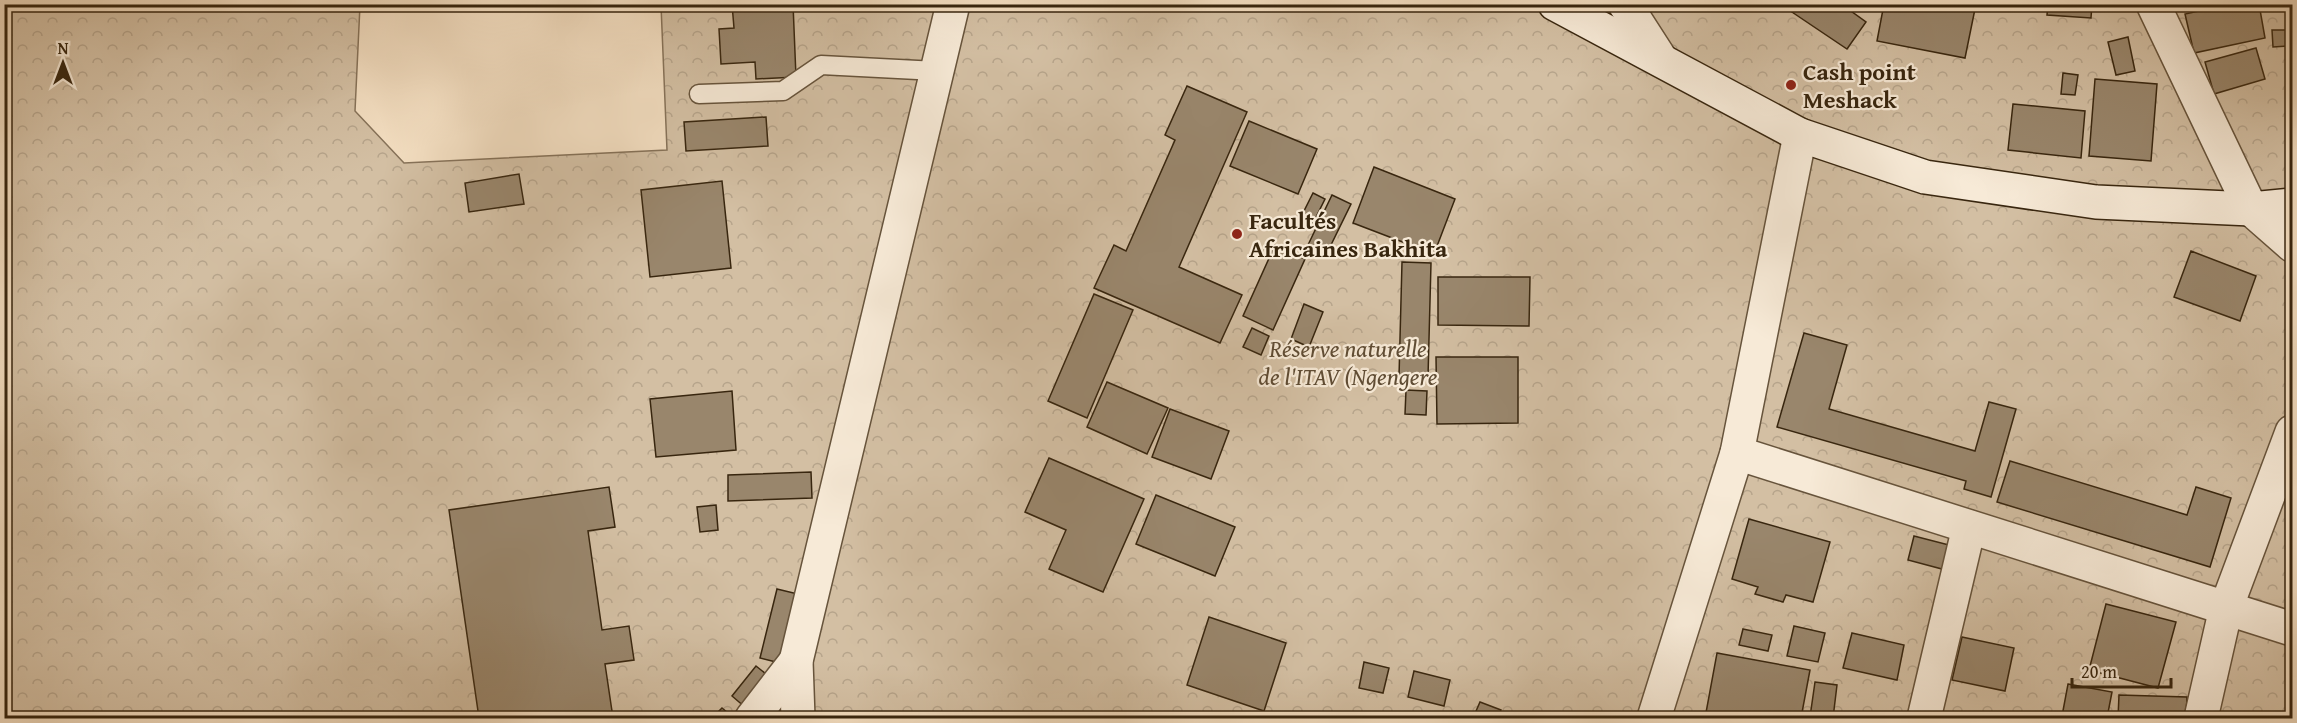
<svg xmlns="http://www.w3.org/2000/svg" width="2297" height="723" viewBox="0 0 2297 723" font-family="'Gentium Book Plus',serif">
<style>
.forest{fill:url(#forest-crowns);stroke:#867259;stroke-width:1.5}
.building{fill:#99866c;stroke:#38260f;stroke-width:1.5}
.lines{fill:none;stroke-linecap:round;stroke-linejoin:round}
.lane-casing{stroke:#67543c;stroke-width:21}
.street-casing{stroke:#67543c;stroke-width:36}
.secondary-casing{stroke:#38260f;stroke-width:36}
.lane{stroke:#f7ead7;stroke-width:18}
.street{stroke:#f7ead7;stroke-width:33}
.secondary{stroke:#f7ead7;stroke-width:33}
.poi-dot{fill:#8f2418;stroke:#f7ead7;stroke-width:2}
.labels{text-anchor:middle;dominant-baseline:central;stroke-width:4.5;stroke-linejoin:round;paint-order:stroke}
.poi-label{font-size:24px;font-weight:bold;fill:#38260f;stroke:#f7ead7;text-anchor:start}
.park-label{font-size:24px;font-style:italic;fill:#5f4c34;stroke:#f7ead7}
</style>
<defs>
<pattern id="forest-crowns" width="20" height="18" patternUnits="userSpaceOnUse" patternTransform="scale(1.5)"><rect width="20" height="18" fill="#d3bfa3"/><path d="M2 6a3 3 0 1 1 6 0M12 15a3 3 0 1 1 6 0" fill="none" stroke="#b6a48b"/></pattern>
</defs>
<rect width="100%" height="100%" fill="#f3dec1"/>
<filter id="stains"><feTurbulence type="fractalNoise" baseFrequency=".00333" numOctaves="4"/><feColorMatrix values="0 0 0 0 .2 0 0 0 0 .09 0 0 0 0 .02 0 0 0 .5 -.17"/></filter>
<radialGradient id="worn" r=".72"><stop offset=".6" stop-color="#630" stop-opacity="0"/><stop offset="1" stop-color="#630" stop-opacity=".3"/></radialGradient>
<polygon class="forest" points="4,5 360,5 355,111 404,163 667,150 661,5 2292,5 2292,718 5,718"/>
<g class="building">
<polygon points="732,4 793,4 796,77 756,79 755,62 721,64 719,29 734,28"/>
<polygon points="1780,4 1841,4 1866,22 1847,49"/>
<polygon points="1884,4 1976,4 1965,58 1877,41"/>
<polygon points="2048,4 2092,4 2091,18 2047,15"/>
<polygon points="2231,4 2259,4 2265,38 2194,53 2185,14"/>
<polygon points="2272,30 2288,30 2288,46 2273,47"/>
<polygon points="2128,37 2135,71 2116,75 2108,42"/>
<polygon points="2256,48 2265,79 2214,94 2205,62"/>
<polygon points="2063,73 2078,75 2075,95 2061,94"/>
<polygon points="2095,79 2157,84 2151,161 2089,156"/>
<polygon points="1187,86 1247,112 1179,267 1242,295 1220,343 1094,288 1114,245 1126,251 1175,140 1165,135"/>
<polygon points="2013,104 2085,111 2081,158 2008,150"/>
<polygon points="766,117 768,146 686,151 684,122"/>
<polygon points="1249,121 1317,149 1298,194 1230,166"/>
<polygon points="1374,167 1455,199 1434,254 1353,223"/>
<polygon points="519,174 524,204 469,212 465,183"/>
<polygon points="722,181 731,268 650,277 641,190"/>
<polygon points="1313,193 1325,199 1313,223 1301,217"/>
<polygon points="1332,195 1351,204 1326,255 1307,247"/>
<polygon points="1275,245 1305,259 1273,330 1243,316"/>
<polygon points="2191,251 2256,276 2240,321 2174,297"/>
<polygon points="1402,262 1431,263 1428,377 1399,377"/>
<polygon points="1438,277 1530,277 1529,326 1438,325"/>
<polygon points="1094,294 1133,310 1087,418 1048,401"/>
<polygon points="1304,304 1323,312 1309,347 1291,339"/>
<polygon points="1252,328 1269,336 1261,355 1243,347"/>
<polygon points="1804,333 1847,345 1829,409 1975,451 1989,402 2016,409 1991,497 1964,489 1966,481 1777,427"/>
<polygon points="1436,357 1518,357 1518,423 1437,424"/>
<polygon points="1107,382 1168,408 1147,454 1087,427"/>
<polygon points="1406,390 1427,391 1426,415 1405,414"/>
<polygon points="732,391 736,450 656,457 650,399"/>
<polygon points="1170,409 1229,431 1211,479 1152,457"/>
<polygon points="1049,458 1144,499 1103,592 1049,569 1066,530 1025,512"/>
<polygon points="2010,461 2187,515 2196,487 2231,498 2210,567 1997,502"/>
<polygon points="811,472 812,498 728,501 728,475"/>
<polygon points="609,487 615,527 588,531 602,630 629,626 634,660 605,664 613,718 479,718 449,510"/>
<polygon points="1156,495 1235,527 1215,576 1136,544"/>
<polygon points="716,505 718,530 700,532 697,507"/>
<polygon points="1749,519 1830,542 1813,602 1786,595 1783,602 1755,594 1758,587 1732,579"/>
<polygon points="1914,536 1949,545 1942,569 1908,560"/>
<polygon points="777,589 802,595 784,664 760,658"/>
<polygon points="2106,604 2176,622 2158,688 2089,670"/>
<polygon points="1209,617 1286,643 1264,711 1187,685"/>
<polygon points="1794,626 1825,633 1818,662 1787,656"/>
<polygon points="1743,629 1772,635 1768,651 1739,645"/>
<polygon points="1852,633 1904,645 1897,680 1843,668"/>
<polygon points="1962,637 2014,648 2005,691 1952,680"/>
<polygon points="1717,653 1810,670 1801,718 1705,718"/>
<polygon points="1364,662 1389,668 1383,693 1359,688"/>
<polygon points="756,666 771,678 746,708 732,696"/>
<polygon points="1414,671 1450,680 1444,706 1408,697"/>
<polygon points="1815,682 1837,685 1833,718 1810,717"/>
<polygon points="2068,684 2112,692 2107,718 2073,718 2062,716"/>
<polygon points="2119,695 2187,697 2186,718 2118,718"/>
<polygon points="1480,702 1501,710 1498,718 1473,718"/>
<polygon points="722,708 734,718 712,718"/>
</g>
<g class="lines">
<g class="lane-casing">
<polyline id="lane" points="699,94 783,91 821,65 937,71"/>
</g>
<g class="street-casing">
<g id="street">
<polyline points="1625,4 1661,60"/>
<polyline points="2153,4 2251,209 2292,245"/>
<polyline points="1737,453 2292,629"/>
<polyline points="752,718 796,661"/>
<polyline points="798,718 796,661 953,4"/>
<polyline points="1654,718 1737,453 1800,135"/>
<polyline points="1924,718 1969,527"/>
<polyline points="2201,718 2226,608 2292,432"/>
</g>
</g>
<g class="secondary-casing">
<polyline id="secondary" points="1555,4 1800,135 1925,177 2096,202 2251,209 2292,205"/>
</g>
<use href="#lane" class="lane"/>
<use href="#street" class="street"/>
<use href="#secondary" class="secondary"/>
</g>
<g class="poi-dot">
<circle cx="1791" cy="85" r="6"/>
<circle cx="1237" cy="234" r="6"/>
</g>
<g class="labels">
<g class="poi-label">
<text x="1803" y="71">Cash point<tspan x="1803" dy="28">Meshack</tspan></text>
<text x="1249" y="220">Facultés<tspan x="1249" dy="28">Africaines Bakhita</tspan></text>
</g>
<g class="park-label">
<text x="1348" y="348">Réserve naturelle<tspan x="1348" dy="28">de l'ITAV (Ngengere</tspan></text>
</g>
</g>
<rect width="2297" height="723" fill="none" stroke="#f3dec1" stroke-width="24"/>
<rect x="6" y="6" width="2285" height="711" fill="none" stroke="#38260f" stroke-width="3"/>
<rect x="12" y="12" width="2273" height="699" fill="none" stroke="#38260f" stroke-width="1.5"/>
<g transform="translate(63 63)" stroke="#f7ead7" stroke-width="4.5" paint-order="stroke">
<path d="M0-4.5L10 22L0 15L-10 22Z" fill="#38260f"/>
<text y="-9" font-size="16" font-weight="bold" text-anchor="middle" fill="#38260f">N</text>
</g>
<path d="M2072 678v9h99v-9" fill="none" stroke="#38260f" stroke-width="3"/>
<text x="2081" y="678" font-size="18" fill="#38260f" stroke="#f7ead7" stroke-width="4.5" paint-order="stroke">20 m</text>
<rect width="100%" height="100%" filter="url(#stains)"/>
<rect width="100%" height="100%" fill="url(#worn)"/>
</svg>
